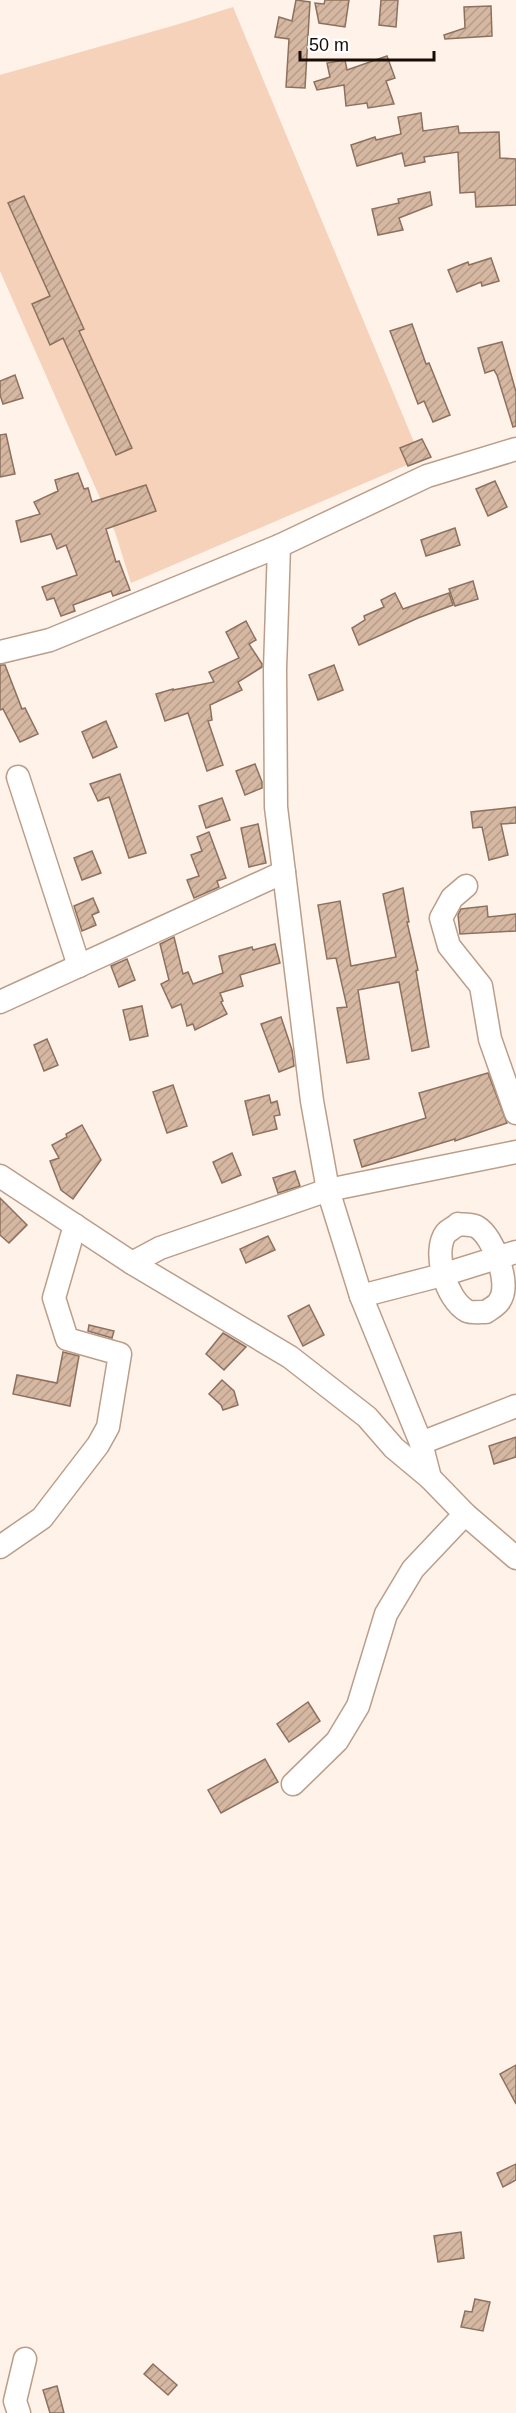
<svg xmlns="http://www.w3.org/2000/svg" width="516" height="2413" viewBox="0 0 516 2413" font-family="Arial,sans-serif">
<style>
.pitch{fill:#f5d2b9}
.building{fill:url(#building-hatch);stroke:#8d715e;stroke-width:1.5}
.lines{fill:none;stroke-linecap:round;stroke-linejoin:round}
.minor-casing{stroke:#bb9e8a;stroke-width:25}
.minor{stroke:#fff;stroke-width:22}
</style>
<defs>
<pattern id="building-hatch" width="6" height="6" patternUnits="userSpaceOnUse" patternTransform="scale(1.5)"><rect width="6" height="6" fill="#d5b7a2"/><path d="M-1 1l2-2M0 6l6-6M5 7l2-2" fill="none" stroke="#b69c8a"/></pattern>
</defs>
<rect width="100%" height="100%" fill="#fff2e9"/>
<polygon class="pitch" points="233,7 421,459 131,583 115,532 0,271 0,75 179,24"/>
<g class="building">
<polygon points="296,0 310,2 305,88 286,87 289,39 275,37 279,17 292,21"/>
<polygon points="325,0 349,0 345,27 319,23 315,3 324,4"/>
<polygon points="381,0 398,0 396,27 379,25"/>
<polygon points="491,6 492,36 445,39 444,35 465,28 464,7"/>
<polygon points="387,56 395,78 386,81 394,104 368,108 367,103 346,106 344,85 317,90 314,82 330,77 327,63 345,60 347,70"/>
<polygon points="421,113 423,131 458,126 459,133 499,132 500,158 516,159 516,205 476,207 475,192 460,193 458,152 424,157 425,162 405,166 402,153 357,166 351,145 375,137 376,140 401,134 398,117"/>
<polygon points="430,192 432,205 399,218 403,230 378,235 372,209 399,203 398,199"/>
<polygon points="24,196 84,329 79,331 132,448 116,455 63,338 50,345 32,304 50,296 8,203"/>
<polygon points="491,258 499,281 482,286 481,282 457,292 448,270 468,262 469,265"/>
<polygon points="412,324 426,364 429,363 450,415 433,422 424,401 418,404 390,331"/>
<polygon points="502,342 516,392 516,426 513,427 497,375 494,370 485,373 478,348"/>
<polygon points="15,375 23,398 3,404 0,395 0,381"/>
<polygon points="6,434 15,474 0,477 0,435"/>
<polygon points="422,439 431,457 408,466 400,448"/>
<polygon points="78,473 84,489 88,488 92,502 146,485 156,511 106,529 116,562 119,561 130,590 113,596 111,591 73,605 75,611 61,616 54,598 47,600 42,587 77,575 66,545 57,549 51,534 21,542 16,521 40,514 34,502 58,491 55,480"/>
<polygon points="495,481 507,507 488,516 476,489"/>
<polygon points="455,528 460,545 426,556 421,540"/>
<polygon points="473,581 478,599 455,606 449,589"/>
<polygon points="395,593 403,609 449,593 453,605 418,618 359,645 352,628 365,620 364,616 384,607 381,600"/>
<polygon points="246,621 256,640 249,644 262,664 262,667 238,682 242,690 210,705 212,720 208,721 223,765 207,771 188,713 165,721 156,694 173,689 173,690 214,682 209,672 239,658 226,632"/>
<polygon points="0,665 5,665 22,709 25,708 38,734 20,742 3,709 0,710"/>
<polygon points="334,665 343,690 318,700 309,675"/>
<polygon points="106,721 117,747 93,758 82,732"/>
<polygon points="255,764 262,782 262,788 245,795 236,771"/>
<polygon points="120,774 146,853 129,858 109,797 98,801 90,784"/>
<polygon points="222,798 230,820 206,828 199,806"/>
<polygon points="516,807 516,823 501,824 508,855 489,860 482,827 473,828 471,812"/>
<polygon points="258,824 266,863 249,867 241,828"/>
<polygon points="209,832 226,878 217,881 219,887 194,898 187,880 199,876 191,855 202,851 197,837"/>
<polygon points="92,851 101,873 82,880 74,858"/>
<polygon points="403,888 409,922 407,922 418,970 416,971 429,1047 412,1051 399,982 358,990 369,1059 347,1063 337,1008 347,1007 336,958 327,959 318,905 340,901 351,966 396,957 383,894"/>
<polygon points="93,898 99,912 92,915 96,925 82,931 74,906"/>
<polygon points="487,906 488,917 516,914 516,931 460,934 458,915 461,909"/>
<polygon points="174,937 183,974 188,972 193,984 223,973 219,956 252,947 253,950 275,944 280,963 240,975 243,986 220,993 223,1001 221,1002 227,1014 195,1030 193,1024 187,1026 181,1004 172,1008 161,984 169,980 160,944"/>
<polygon points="127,959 135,980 119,987 111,966"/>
<polygon points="142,1006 148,1036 130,1040 123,1010"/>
<polygon points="281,1017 292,1050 294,1066 279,1072 261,1024"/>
<polygon points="47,1039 58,1065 44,1071 34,1045"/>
<polygon points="488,1073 507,1123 455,1141 455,1139 362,1167 354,1140 426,1118 419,1093"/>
<polygon points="173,1085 187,1126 167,1133 153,1092"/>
<polygon points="269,1095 271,1103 277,1101 280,1115 274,1116 277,1129 253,1135 245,1101"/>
<polygon points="82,1125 101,1160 73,1199 61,1190 50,1161 59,1158 52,1145 67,1137 66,1134"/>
<polygon points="232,1153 241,1175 222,1183 213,1162"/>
<polygon points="295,1171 300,1186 278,1193 273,1178"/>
<polygon points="0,1198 27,1225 9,1243 0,1235"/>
<polygon points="268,1236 275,1250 246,1263 240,1249"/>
<polygon points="309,1305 324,1335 303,1346 288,1316"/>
<polygon points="89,1325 114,1331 112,1338 88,1331"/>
<polygon points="223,1333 246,1347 224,1370 206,1354"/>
<polygon points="63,1352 79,1356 70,1406 13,1394 17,1375 57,1383"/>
<polygon points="222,1380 234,1391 238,1405 223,1410 221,1405 209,1394"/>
<polygon points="516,1437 516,1457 494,1464 489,1446"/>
<polygon points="308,1702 320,1721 289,1742 277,1724"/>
<polygon points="265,1759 278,1782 221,1813 208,1790"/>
<polygon points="516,2065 516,2104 500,2074"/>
<polygon points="516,2164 516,2180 503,2187 497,2173"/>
<polygon points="461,2232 464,2258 438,2262 434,2236"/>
<polygon points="475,2299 490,2302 483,2331 461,2327 465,2311 472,2312"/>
<polygon points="153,2364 177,2385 168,2395 144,2374"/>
<polygon points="57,2386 64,2413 50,2413 43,2390"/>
</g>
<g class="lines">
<g class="minor-casing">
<g id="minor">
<polyline points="279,546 275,669 276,807 312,1101 328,1190 361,1296 421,1443 430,1478"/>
<polyline points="0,652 50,640 279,546 427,476 516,449"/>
<polyline points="18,777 79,966"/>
<polyline points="466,886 452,898 441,918 449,946 481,986 490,1039 516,1113"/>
<polyline points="0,1002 284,872"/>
<polyline points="0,1176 132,1263 290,1357 367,1417 394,1448 430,1478 465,1514 516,1558"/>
<path d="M458 1224C464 1225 472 1224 477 1227 493 1236 511 1283 500 1300 498 1305 490 1309 486 1312 480 1312 471 1313 467 1311 446 1300 432 1251 446 1233 449 1230 455 1227 458 1224Z"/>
<polyline points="132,1263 160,1248 328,1190 516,1152"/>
<polyline points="361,1296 442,1275 516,1252"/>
<polyline points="421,1443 516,1406"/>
<polyline points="0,1547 42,1518 98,1445 108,1427 120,1354 67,1339 54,1298 75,1225"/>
<polyline points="293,1784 337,1741 358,1706 386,1614 413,1569 465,1514"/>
<polyline points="19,2413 15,2401 25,2359"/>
</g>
</g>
<use href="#minor" class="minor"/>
</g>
<path d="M300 51v9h134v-9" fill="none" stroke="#170d06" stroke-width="3"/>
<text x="309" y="51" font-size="18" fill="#170d06" stroke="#ffffff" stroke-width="4.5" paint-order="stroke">50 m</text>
</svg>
